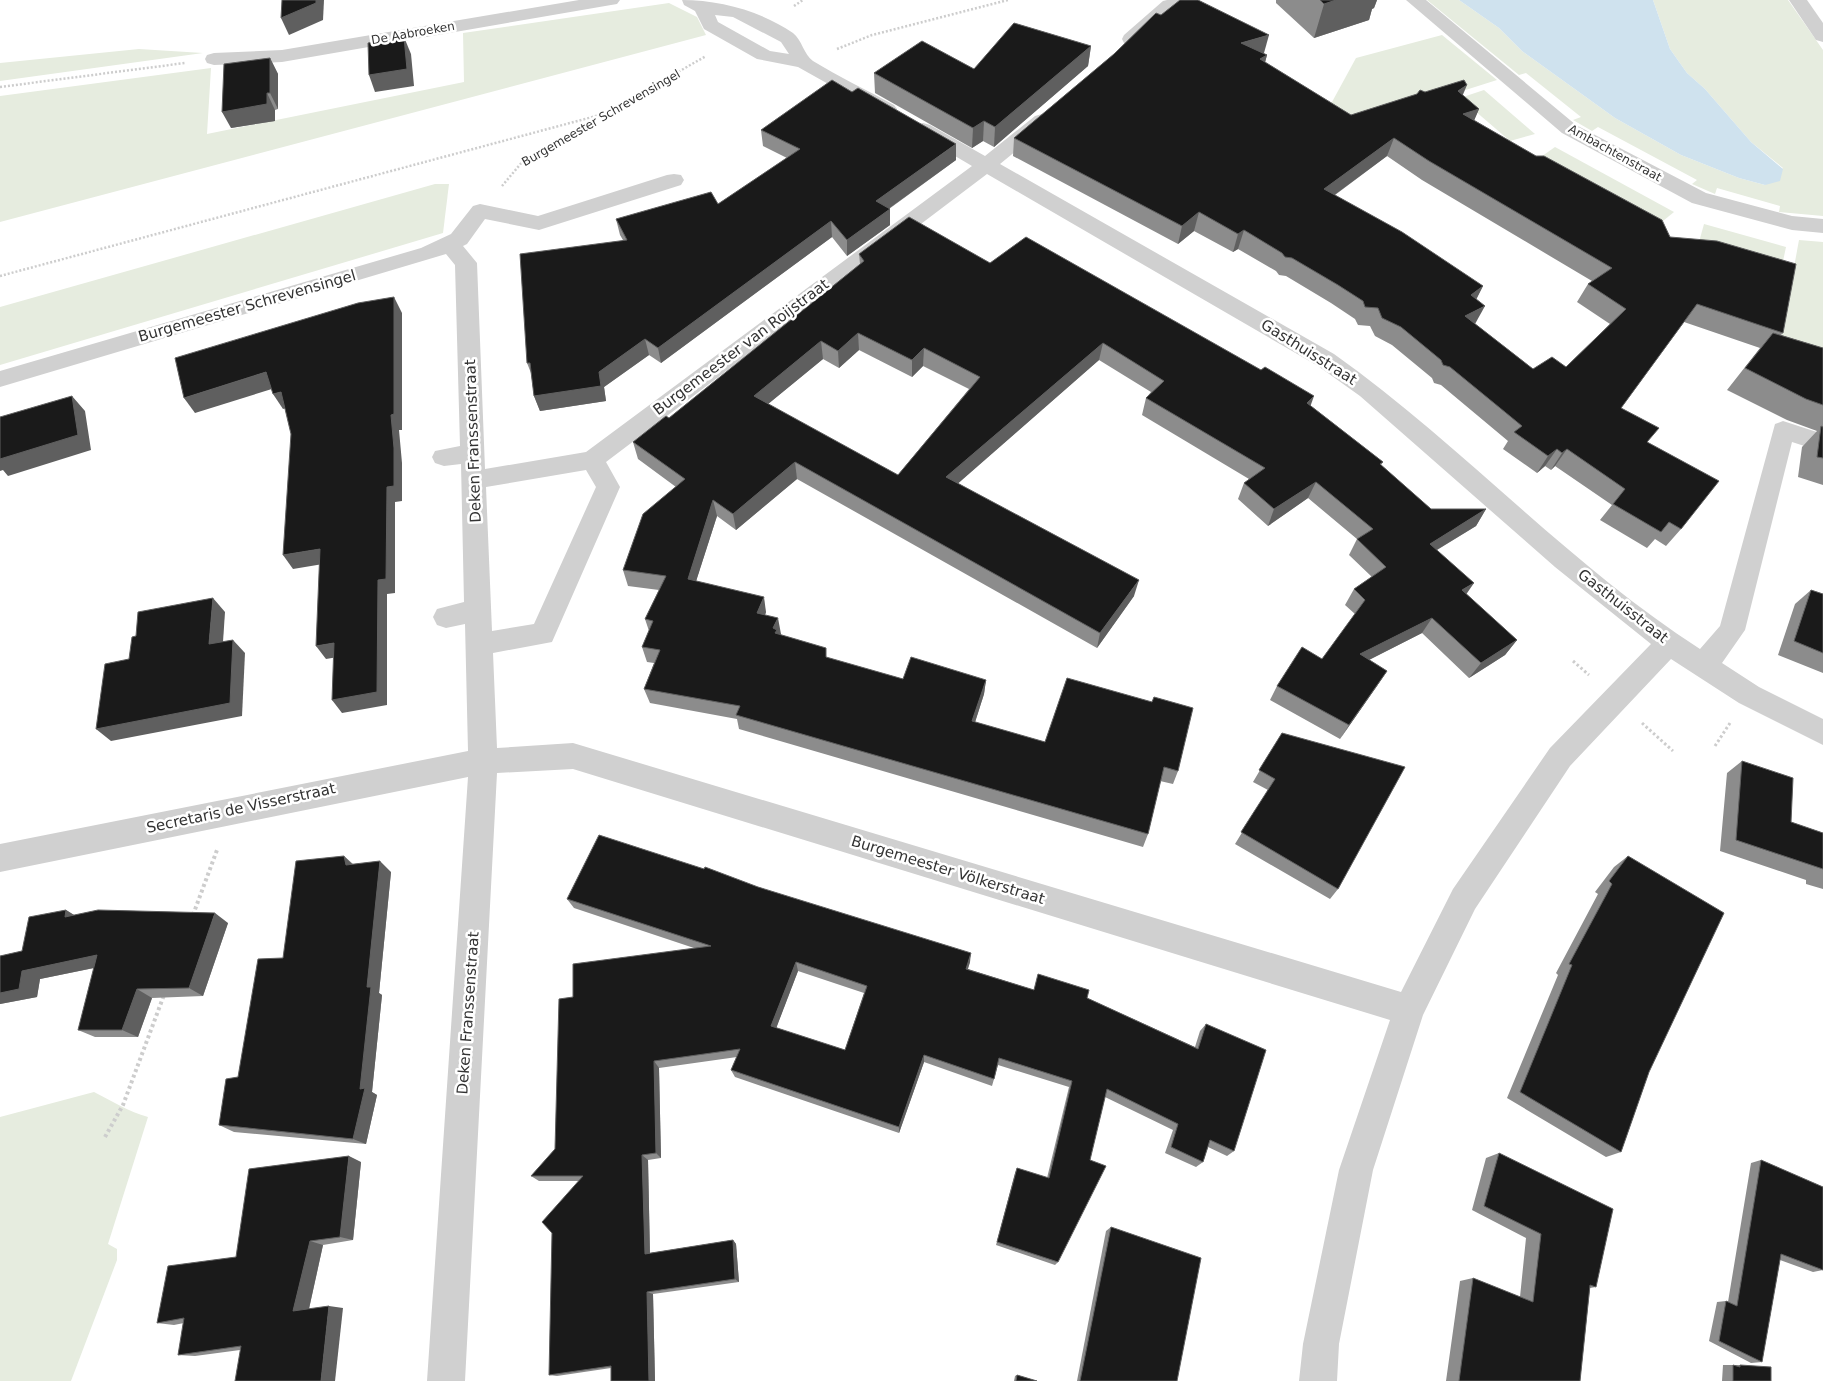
<svg xmlns="http://www.w3.org/2000/svg" width="1823" height="1381" viewBox="0 0 1823 1381" font-family="'DejaVu Sans',sans-serif">
<style>
.green{fill:#e6ecdf}
.water{fill:#cfe2ee}
.lines{fill:none;stroke-linecap:round;stroke-linejoin:round}
.path-far2{stroke:#cdcdcd;stroke-width:2.5;stroke-dasharray:2 2;stroke-linecap:butt}
.path-far1{stroke:#cdcdcd;stroke-width:3;stroke-dasharray:2.5 2.5;stroke-linecap:butt}
.path{stroke:#cdcdcd;stroke-width:4;stroke-dasharray:3 3;stroke-linecap:butt}
.minor{fill:#d0d0d0;fill-rule:evenodd}
.wall{fill:#8c8c8c;fill-rule:evenodd}
.shaded-wall{fill:#5f5f5f}
.building{fill:#1a1a1a;stroke:#5f5f5f;fill-rule:evenodd}
.labels{text-anchor:middle;dominant-baseline:central;stroke-width:5;stroke-linejoin:round;paint-order:stroke}
.far-street-label{font-size:12px;fill:#333;stroke:#fff}
.street-label{font-size:15px;fill:#333;stroke:#fff}
</style>
<rect width="100%" height="100%" fill="#fff"/>
<g class="green">
<polygon points="1427,0 1459,0 1499,28 1522,51 1615,118 1681,155 1739,178 1765,185 1783,168 1751,142 1705,89 1687,73 1670,49 1653,0 1788,0 1823,50 1823,216 1779,212 1780,206 1717,188 1715,194 1692,184 1697,180 1598,127 1592,131 1573,120 1581,117 1526,73 1519,75"/>
<polygon points="669,3 697,17 706,35 0,222 0,96 211,68 207,134 464,82 463,33"/>
<polygon points="1442,35 1497,80 1352,126 1309,110 1332,102 1356,58"/>
<polygon points="139,49 203,53 0,81 0,63"/>
<polygon points="1484,90 1535,134 1510,141 1460,98"/>
<polygon points="1555,147 1674,212 1658,225 1538,159"/>
<polygon points="435,184 449,184 443,233 0,365 0,307"/>
<polygon points="1704,224 1786,247 1782,266 1699,242"/>
<polygon points="1799,240 1823,242 1823,349 1778,354"/>
<path d="M94 1092C112 1101 129 1112 148 1117L108 1244 117 1249V1260L71 1381H0V1117Z"/>
</g>
<polygon class="water" points="1459,0 1653,0 1670,49 1687,73 1705,89 1751,142 1783,169 1780,181 1765,185 1739,178 1681,155 1615,118 1522,51 1499,28"/>
<g class="lines">
<g class="path-far2">
<polyline points="794,6 803,0"/>
<polyline points="837,49 872,35 1008,0"/>
<polyline points="0,87 185,63"/>
<polyline points="502,186 523,161 706,56"/>
<polyline points="0,276 611,112"/>
</g>
<g class="path-far1">
<polyline points="1573,661 1589,675"/>
<polyline points="1642,723 1673,751"/>
<polyline points="1715,746 1730,723"/>
</g>
<g class="path">
<polyline points="193,915 217,850"/>
<polyline points="105,1137 123,1105 164,995"/>
</g>
<g class="minor">
<polygon points="579,0 620,0 617,4 611,5 282,62 214,65 207,63 205,59 207,55 214,53 282,50"/>
<path d="M682 0C720 0 761 11 793 33 802 40 804 55 813 61 839 77 867 90 894 105L897 109 894 113H880L798 67 757 59 704 29 695 11 684 5ZM715 15 733 17 781 42 789 54 770 51 718 22Z"/>
<polygon points="1167,0 1196,0 1193,4 1175,9 1138,43 1124,43 1122,39 1124,35 1163,1"/>
<polygon points="1406,0 1426,0 1576,125 1706,193 1792,216 1823,219 1823,233 1792,230 1692,203 1562,133"/>
<polygon points="1789,0 1807,0 1823,23 1823,42 1816,40"/>
<path d="M1042 114 1049 116 1052 120 1049 124 1000 164 1334 354C1462 445 1568 564 1700 649L1720 626 1775 424 1783 421 1823 434V452L1792 442 1745 630 1722 663 1759 687 1823 719V745L1739 703 1671 659 1570 766 1475 909 1423 1015 1373 1170 1339 1344 1337 1381H1299L1303 1344 1339 1170 1390 1020 573 769 497 773 465 1381H427L468 777 0 872V844L468 751 465 624 446 628 437 625 433 617 437 609 464 602 461 464 444 466 435 463 432 457 435 451 460 446 455 265 446 254 0 387V371L421 248 451 234 473 206 480 204 538 216 667 175 674 174 681 175 684 180 681 185 539 230 485 219 467 244 463 246 477 263 485 469 586 452 972 166 916 133 913 129 916 125 923 123 930 125 985 156 1035 116ZM987 174 1318 366 1360 396 1555 567 1651 644 1550 748 1453 889 1401 992 573 743 497 748 493 653 552 642 620 487 606 462ZM586 470 596 487 534 624 492 631 486 487Z"/>
</g>
</g>
<g class="wall">
<polygon points="1276,0 1377,0 1374,8 1372,9 1369,20 1314,38 1276,3"/>
<polygon points="1091,46 1088,66 994,147 983,141 972,148 875,93 874,73 974,69"/>
<path d="M1263 53 1267 55 1265 62 1351 115 1425 92 1462 95 1479 109 1474 120 1670 237 1783 333 1781 335 1823 348V485L1798 477 1802 447 1817 431 1787 420 1727 390 1760 348 1684 322 1621 408 1648 442 1681 529 1666 546 1655 539 1647 548 1600 520 1612 505 1555 466 1551 470 1545 466 1537 473 1503 449 1508 441 1441 385 1434 383 1432 378 1392 345 1375 336 1370 326 1358 325 1355 319 1331 303 1286 276 1279 275 1276 271 1238 249 1233 252 1194 231 1178 244 1013 156 1014 138 1114 54 1264 53ZM1387 156 1422 180 1592 281 1588 284 1577 302 1610 324 1566 367 1533 369 1475 324 1476 299 1483 286 1335 195Z"/>
<polygon points="270,58 278,74 278,109 275,110 275,121 231,128"/>
<polygon points="761,130 956,160 889,209 890,225 847,256 832,237 661,363 649,355 604,387 606,401 540,411 534,396 531,373 527,363 623,240 620,235 616,219 718,204 787,158 763,146"/>
<path d="M859 254 990 263 1311 406 1383 462 1381 465 1431 509H1486L1476 526 1437 550 1466 594 1517 640 1505 655 1469 678 1422 633 1369 660 1387 671 1340 739 1270 700 1277 686 1322 659 1355 614 1345 605 1354 589 1372 577 1349 555 1357 539 1308 498 1268 526 1238 499 1244 483 1249 479 1142 415 1146 398 1151 392 1099 360 958 483 1134 596 1097 648 797 479 736 530 717 516 696 581 766 612 765 615 781 634 780 635 827 658 903 679 986 680 984 694 975 722 1045 742 1152 702 1154 697 1178 771 1173 784 1160 781 1148 834 1143 847 739 729 737 719 650 703 644 689 654 663 647 662 642 647 649 631 645 619 659 590 628 586 623 570 676 487 638 459 633 442 669 418 860 264ZM859 350 912 377 923 366 969 389 898 475 768 404 823 359 839 368Z"/>
<polygon points="1811,590 1823,594 1823,673 1778,655 1795,604"/>
<polygon points="1282,733 1338,889 1330,899 1235,844 1268,790 1253,782"/>
<polygon points="1742,761 1791,822 1823,833 1823,889 1806,884 1806,880 1720,851 1727,773"/>
<polygon points="344,856 353,864 391,872 379,993 382,995 372,1092 377,1095 366,1144 234,1132 219,1125 238,1077 283,958"/>
<polygon points="1628,856 1649,1072 1621,1152 1606,1157 1507,1098 1558,975 1556,973 1598,894 1595,892 1614,867"/>
<path d="M758 887 970 962 968 969 1034 990 1087 998 1195 1047 1200 1031 1206 1024 1234 1151 1227 1156 1208 1147 1203 1162 1196 1167 1165 1153 1173 1130 1105 1097 1058 1262 1055 1265 996 1245 1015 1173 1017 1168 1047 1178 1069 1087 998 1065 992 1086 924 1062 899 1133 735 1077 731 1070 737 1057 659 1068 661 1158 648 1160 650 1253 733 1240 736 1244 739 1282 653 1294 655 1381H611V1368L557 1376 549 1375 579 1181H539L531 1176 555 1149 573 997 694 948 574 908 567 899ZM798 971 864 993 845 1050 776 1028Z"/>
<polygon points="66,910 74,915 228,923 203,996 152,998 138,1037 95,1037 78,1030 94,968 40,979 37,997 0,1004 0,956 22,951"/>
<polygon points="1499,1153 1596,1287 1590,1288 1580,1381 1446,1381 1460,1281 1473,1278 1520,1297 1526,1238 1472,1210 1486,1158"/>
<polygon points="1761,1160 1823,1187 1823,1270 1813,1272 1780,1260 1762,1362 1751,1363 1709,1341 1717,1302 1726,1301 1728,1302 1751,1163"/>
<polygon points="361,1162 353,1240 323,1245 309,1309 343,1308 240,1350 195,1356 178,1355 184,1323 174,1325 157,1323 236,1257"/>
<polygon points="1111,1227 1177,1381 1077,1381 1106,1231"/>
<polygon points="1723,1365 1740,1365 1771,1381 1722,1381"/>
<polygon points="1017,1375 1037,1381 1014,1381 1015,1376"/>
</g>
<g class="shaded-wall">
<polygon points="316,0 324,0 323,20 289,35 281,18"/>
<polygon points="1336,0 1377,0 1374,8 1372,9 1369,20 1314,38 1324,4"/>
<polygon points="1269,35 1264,53 1237,62 1241,43"/>
<polygon points="404,37 411,54 414,86 375,92 369,75"/>
<polygon points="1091,46 1088,66 994,147 995,127"/>
<polygon points="1267,55 1262,74 1260,59"/>
<polygon points="270,58 278,74 278,109 270,93"/>
<polygon points="1467,85 1459,104 1458,91"/>
<polygon points="267,93 275,110 275,121 231,128 222,112"/>
<polygon points="1479,109 1471,128 1463,114"/>
<polygon points="984,121 983,141 972,148 973,128"/>
<polygon points="1394,138 1387,156 1318,207 1324,189"/>
<polygon points="956,144 956,160 877,217 876,201"/>
<polygon points="890,209 890,225 847,256 847,240"/>
<polygon points="1199,212 1194,231 1178,244 1182,226"/>
<polygon points="831,221 832,237 661,363 658,348"/>
<polygon points="1244,230 1238,249 1233,252 1238,234"/>
<polygon points="1483,286 1474,304 1471,295"/>
<polygon points="394,297 402,313 402,430 399,430 402,463 402,501 395,502 395,593 387,594 387,705 342,713 332,700 378,580 387,487 391,415"/>
<polygon points="1485,306 1475,324 1465,316"/>
<polygon points="858,333 859,350 839,368 838,351"/>
<polygon points="645,339 649,355 604,387 606,401 540,411 534,396 599,372"/>
<polygon points="821,341 823,359 756,414 754,396"/>
<polygon points="1103,343 1099,360 946,494 946,477"/>
<polygon points="924,348 923,366 912,377 912,360"/>
<polygon points="266,372 275,388 195,413 184,398"/>
<polygon points="281,392 290,407 283,409 273,394"/>
<polygon points="72,396 85,411 91,450 8,476 3,470 0,471 0,459"/>
<polygon points="1314,396 1308,413 1307,403"/>
<polygon points="1557,449 1545,466 1537,473 1548,456"/>
<polygon points="1567,449 1555,466 1551,470 1562,453"/>
<polygon points="795,462 797,479 736,530 733,514"/>
<polygon points="1316,482 1308,498 1268,526 1274,509"/>
<polygon points="713,500 717,516 692,594 688,579"/>
<polygon points="1486,509 1476,526 1420,560 1430,544"/>
<polygon points="320,549 329,563 293,569 283,555"/>
<polygon points="1139,580 1134,596 1097,648 1100,633"/>
<polygon points="1474,583 1463,599 1462,590"/>
<polygon points="764,597 766,612 760,628 757,613"/>
<polygon points="213,598 225,612 222,657 209,644"/>
<polygon points="778,618 781,634 778,639 773,628"/>
<polygon points="1432,618 1422,633 1351,669 1360,654"/>
<polygon points="233,640 245,653 242,716 111,741 96,729"/>
<polygon points="1517,640 1505,655 1469,678 1481,663"/>
<polygon points="334,643 344,656 326,659 316,646"/>
<polygon points="1387,671 1377,686 1340,739 1349,725"/>
<polygon points="986,680 984,694 971,735 972,721"/>
<polygon points="344,856 355,867 346,865"/>
<polygon points="380,861 391,872 379,993 382,995 372,1092 377,1095 366,1144 353,1139 360,1089 367,987"/>
<polygon points="66,910 82,920 65,917"/>
<polygon points="215,913 228,923 203,996 189,988"/>
<polygon points="971,953 970,962 965,977 966,969"/>
<polygon points="97,955 113,964 40,979 37,997 0,1004 0,993 22,971"/>
<polygon points="796,962 798,971 774,1034 771,1026"/>
<polygon points="137,989 152,998 138,1037 122,1030"/>
<polygon points="924,1055 924,1062 899,1133 899,1127"/>
<polygon points="654,1061 659,1068 661,1158 656,1153"/>
<polygon points="642,1155 648,1160 650,1257 645,1254"/>
<polygon points="349,1156 361,1162 353,1240 340,1237"/>
<polygon points="733,1240 736,1244 739,1282 735,1279"/>
<polygon points="310,1241 323,1245 308,1313 293,1311"/>
<polygon points="647,1292 653,1294 655,1381 649,1381"/>
<polygon points="329,1306 343,1308 335,1381 321,1381"/>
</g>
<g class="building">
<polygon points="282,0 316,0 316,3 281,18"/>
<path d="M1180 0H1198L1269 35 1241 43 1267 55 1260 59 1351 115 1417 94 1420 90 1425 92 1464 80 1467 85 1458 91 1479 109 1463 114 1536 156H1544L1662 220 1670 237 1717 241 1796 264 1783 333 1697 304 1621 408 1659 428 1647 442 1719 481 1681 529 1669 522 1661 532 1613 504 1625 489 1567 449 1562 453 1557 449 1548 456 1514 432 1522 426 1450 367 1443 365 1441 360 1401 327 1382 318 1378 308 1365 307 1363 301 1338 285 1292 258 1285 257 1282 253 1244 230 1238 234 1199 212 1182 226 1014 138 1114 54 1156 13 1161 15ZM1394 138 1429 161 1612 268 1588 284 1626 309 1566 367 1552 357 1533 369 1465 316 1485 306 1471 295 1483 286 1402 232 1324 189Z"/>
<polygon points="1320,0 1336,0 1324,4"/>
<polygon points="1014,23 1091,46 995,127 984,121 973,128 874,73 922,41 974,69"/>
<polygon points="404,37 407,69 369,75 368,43"/>
<polygon points="270,58 270,93 267,93 267,104 222,112 224,64"/>
<polygon points="832,80 852,92 858,88 956,144 876,201 890,209 847,240 831,221 658,348 645,339 599,372 601,386 534,396 530,363 527,363 520,254 627,240 616,219 711,192 718,204 800,149 761,130"/>
<path d="M909 217 990 263 1026 237 1261 370 1265 367 1314 396 1307 403 1383 462 1380 464 1431 509H1486L1430 544 1474 583 1462 590 1517 640 1481 663 1432 618 1360 654 1387 671 1349 725 1277 686 1302 647 1322 659 1365 600 1354 589 1386 567 1357 539 1373 529 1316 482 1274 509 1244 483 1265 468 1146 398 1164 381 1103 343 946 477 1139 580 1100 633 795 462 733 514 713 500 688 579 764 597 757 613 778 618 773 628 777 630 775 633 826 648V657L903 679 911 657 986 680 972 721 1045 742 1067 678 1152 702 1154 697 1193 708 1178 771 1164 767 1148 834 736 715 740 706 644 689 660 650 642 647 653 621 645 619 666 576 623 570 643 514 685 479 633 442 666 416 669 418 864 261 859 254ZM858 333 912 360 924 348 980 377 898 475 754 396 821 341 838 351Z"/>
<polygon points="394,297 394,414 391,415 394,448 394,486 387,487 386,579 378,580 377,692 332,700 334,643 316,646 320,549 283,555 291,434 281,392 273,394 266,372 184,398 175,358 358,303"/>
<polygon points="1773,333 1823,348 1823,405 1806,399 1745,368"/>
<polygon points="72,396 78,435 0,459 0,417"/>
<polygon points="1821,426 1823,427 1823,458 1817,457"/>
<polygon points="1811,590 1823,594 1823,653 1794,641"/>
<polygon points="213,598 209,644 233,640 230,703 96,729 105,664 129,659 132,637 136,636 138,612"/>
<polygon points="1282,733 1405,767 1338,889 1241,832 1275,779 1259,770"/>
<polygon points="1742,761 1793,778 1791,822 1823,833 1823,869 1736,840"/>
<path d="M599 835 704 869 705 867 758 887 971 953 966 969 1034 990 1038 974 1089 990 1087 998 1198 1049 1206 1024 1266 1050 1234 1151 1210 1140 1203 1162 1171 1147 1178 1124 1107 1089 1090 1160 1106 1166 1058 1262 997 1242 1017 1168 1049 1178 1072 1081 999 1058 994 1079 924 1055 899 1127 731 1070 740 1049 654 1061 656 1153 642 1155 645 1254 733 1240 735 1279 647 1292 649 1381H611V1366L549 1375 552 1233 542 1222 583 1176H531L555 1149 559 999 573 997V964L711 946 567 899ZM796 962 867 986 845 1050 771 1026Z"/>
<polygon points="344,856 346,865 380,861 367,987 371,987 360,1089 365,1088 353,1139 219,1125 226,1079 238,1077 258,959 283,958 296,861"/>
<polygon points="1628,856 1724,913 1649,1072 1621,1152 1520,1092 1572,965 1569,964 1612,884 1609,881"/>
<polygon points="66,910 65,917 98,910 215,913 189,988 137,989 122,1030 78,1030 97,955 22,971 19,989 0,993 0,956 22,951 29,917"/>
<polygon points="1499,1153 1613,1209 1596,1287 1590,1285 1580,1381 1459,1381 1473,1278 1533,1302 1541,1234 1484,1206"/>
<polygon points="349,1156 340,1237 310,1241 293,1311 329,1306 321,1381 235,1381 241,1346 178,1355 184,1318 157,1323 168,1266 236,1257 249,1169"/>
<polygon points="1761,1160 1823,1187 1823,1270 1781,1254 1762,1362 1719,1341 1726,1301 1737,1306"/>
<polygon points="1111,1227 1201,1258 1177,1381 1080,1381"/>
<polygon points="1733,1365 1740,1367 1740,1365 1771,1367 1771,1381 1733,1381"/>
<polygon points="1017,1375 1037,1381 1016,1381"/>
</g>
<g class="labels">
<g class="far-street-label">
<text transform="translate(413 33) rotate(-10)">De Aabroeken</text>
<text transform="translate(601 118) rotate(-30)">Burgemeester Schrevensingel</text>
<text transform="translate(1615 153) rotate(29)">Ambachtenstraat</text>
</g>
<g class="street-label">
<text transform="translate(247 306) rotate(-16)">Burgemeester Schrevensingel</text>
<text transform="translate(741 347) rotate(-37)">Burgemeester van Roijstraat</text>
<text transform="translate(1309 352) rotate(32)">Gasthuisstraat</text>
<text transform="translate(473 441) rotate(-92)">Deken Franssenstraat</text>
<text transform="translate(1623 606) rotate(38)">Gasthuisstraat</text>
<text transform="translate(241 808) rotate(-12)">Secretaris de Visserstraat</text>
<text transform="translate(948 870) rotate(17)">Burgemeester Völkerstraat</text>
<text transform="translate(468 1013) rotate(-86)">Deken Franssenstraat</text>
</g>
</g>
</svg>
